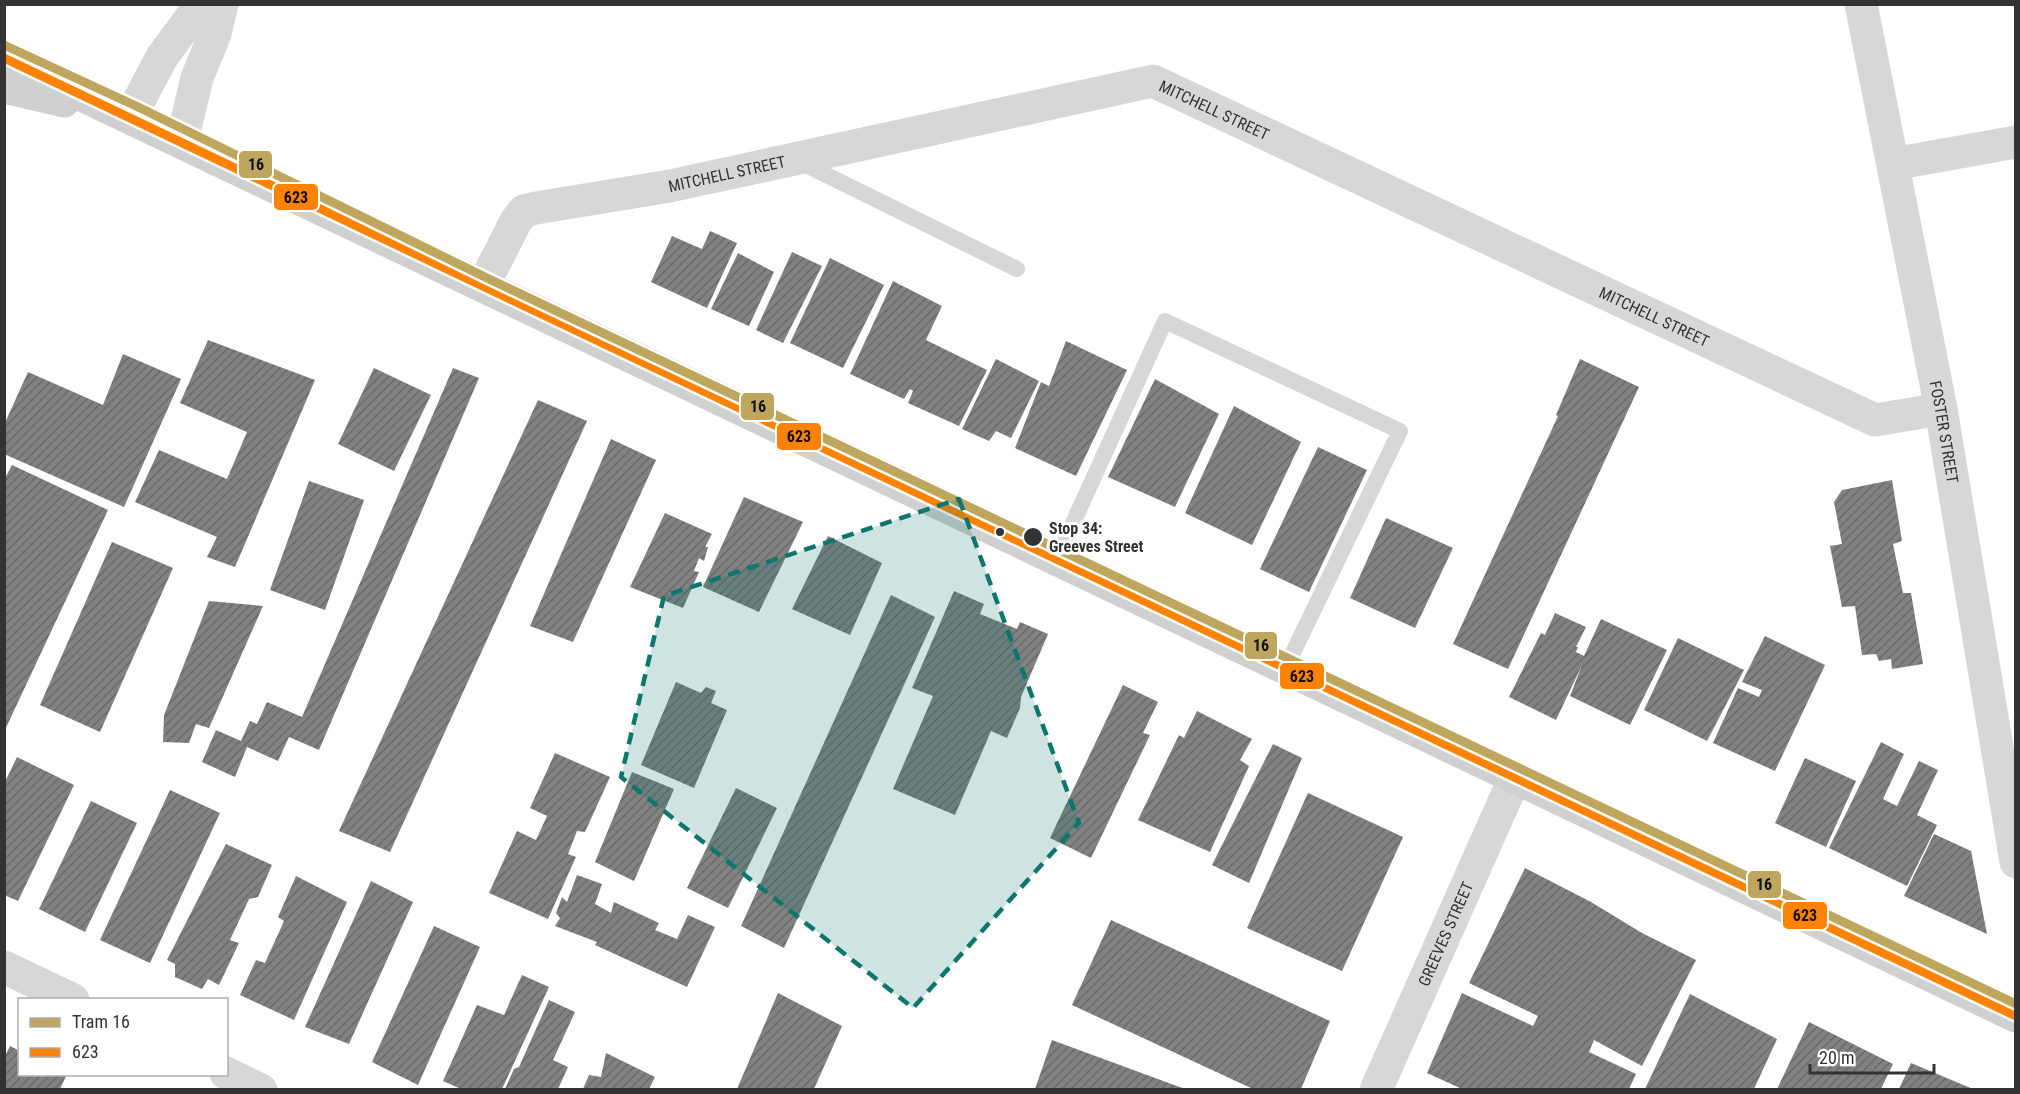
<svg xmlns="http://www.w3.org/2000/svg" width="2020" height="1094" viewBox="0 0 2020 1094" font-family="'Roboto Condensed',sans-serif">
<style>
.building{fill:url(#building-hatch)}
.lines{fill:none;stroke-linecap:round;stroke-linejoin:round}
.service{stroke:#d7d7d7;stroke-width:16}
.minor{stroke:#d7d7d7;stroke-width:33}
.secondary{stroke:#d0d0d0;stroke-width:33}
.bus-1-casing{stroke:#fff;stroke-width:14}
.bus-1{stroke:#ff8200;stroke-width:9}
.tram-1-casing{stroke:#fff;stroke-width:14}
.tram-1{stroke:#bfa65f;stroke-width:9}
.marked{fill:#0f766e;fill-opacity:0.2;stroke:#0f766e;stroke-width:4.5;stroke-dasharray:12 8;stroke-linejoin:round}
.bus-dot{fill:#333;stroke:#fff;stroke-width:2}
.labels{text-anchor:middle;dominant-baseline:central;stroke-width:6;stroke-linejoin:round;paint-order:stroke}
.street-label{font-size:16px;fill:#333;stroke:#fff}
.stop-label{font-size:16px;font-weight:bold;fill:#333;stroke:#fff;text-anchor:start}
.line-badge{stroke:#fff;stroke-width:2}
.pale-badge-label{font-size:16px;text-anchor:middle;font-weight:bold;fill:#111}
</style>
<defs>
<pattern id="building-hatch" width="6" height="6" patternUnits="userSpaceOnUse" patternTransform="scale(1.5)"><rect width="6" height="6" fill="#818181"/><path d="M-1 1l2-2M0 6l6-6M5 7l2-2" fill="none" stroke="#6a6a6a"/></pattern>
</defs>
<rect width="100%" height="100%" fill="#fff"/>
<g class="building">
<polygon points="710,231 737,243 707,308 651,282 672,236 702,249"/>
<polygon points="792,252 822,266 783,343 756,330"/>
<polygon points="738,253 774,272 749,326 711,309"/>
<polygon points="830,258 884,285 843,368 790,343"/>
<polygon points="893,281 942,306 926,340 987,370 959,426 908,403 913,391 910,389 904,399 850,374"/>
<polygon points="208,340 315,380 235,567 207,557 217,537 135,502 159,450 227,479 247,432 180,403"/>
<polygon points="1066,341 1127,370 1076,476 1015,448 1041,382 1049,386"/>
<polygon points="123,354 181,379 124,507 4,454 4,425 28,372 103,405"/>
<polygon points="996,359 1039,381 1011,438 996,431 989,441 962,429"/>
<polygon points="1580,359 1639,387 1508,669 1453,644 1558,416 1556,415"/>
<polygon points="374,368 431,395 394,471 338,444"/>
<polygon points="453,368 479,378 319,750 289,737 278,761 247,747 235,777 202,762 216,730 241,741 250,721 257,724 267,702 302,717"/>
<polygon points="1155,379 1219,414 1175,507 1108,477"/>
<polygon points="538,400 587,421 390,852 339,831"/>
<polygon points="1234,406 1301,442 1252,545 1185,513"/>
<polygon points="611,439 656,460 573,642 530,626"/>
<polygon points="1318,447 1367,470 1309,592 1260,569"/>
<polygon points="12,465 108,510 4,732 4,480"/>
<polygon points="1892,480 1902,541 1893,544 1903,593 1911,593 1923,664 1892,669 1891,659 1879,661 1876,654 1862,655 1855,606 1842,607 1830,546 1842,544 1834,502 1842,490"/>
<polygon points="309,481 364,500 325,610 270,590"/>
<polygon points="744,497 803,522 759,612 703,587"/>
<polygon points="665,513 712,534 705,547 708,547 704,561 699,558 694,571 699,572 683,608 630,587"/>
<polygon points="1386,518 1453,548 1415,628 1350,598"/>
<polygon points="828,536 882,563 850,635 792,609"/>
<polygon points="112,542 173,568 100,732 40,705"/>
<polygon points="954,591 984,604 980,614 1017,629 1020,622 1048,634 1021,697 1020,708 1007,738 991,731 955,815 893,789 933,696 912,688"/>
<polygon points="891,595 935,617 784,948 741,926"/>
<polygon points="209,601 263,606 209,728 196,724 189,743 163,742 164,715"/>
<polygon points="1555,613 1586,627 1576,647 1578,647 1576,652 1584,656 1601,619 1667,650 1630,725 1570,696 1582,665 1556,720 1509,697 1541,633 1545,635"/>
<polygon points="1765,636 1825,665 1775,771 1713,743 1738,688 1759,697 1762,690 1742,682"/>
<polygon points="1678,638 1744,670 1707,741 1644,710"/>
<polygon points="676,682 701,693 706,687 716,691 711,703 727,710 694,788 641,765"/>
<polygon points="1123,685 1158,702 1143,733 1150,735 1091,858 1050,838"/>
<polygon points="1197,711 1252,739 1240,760 1249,766 1210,852 1138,820 1179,735 1184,738"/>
<polygon points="1881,742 1904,754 1883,799 1897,806 1919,761 1938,770 1917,815 1937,825 1907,886 1829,848"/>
<polygon points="1273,744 1302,758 1249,883 1212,865"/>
<polygon points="555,753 610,777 585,832 577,831 568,854 576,857 548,919 489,893 517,831 536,840 547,816 530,808"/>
<polygon points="17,757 74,785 18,901 4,895 4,784"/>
<polygon points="1805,758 1856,781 1826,847 1775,823"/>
<polygon points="632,772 674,789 634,881 595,862"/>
<polygon points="736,788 777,808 728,908 687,888"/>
<polygon points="170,790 220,813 150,963 100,940"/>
<polygon points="1308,793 1403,837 1342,971 1247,928"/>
<polygon points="91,801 137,823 85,932 39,909"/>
<polygon points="1934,834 1971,851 1987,934 1904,896"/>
<polygon points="226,844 272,865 258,897 249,899 230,940 239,943 219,985 208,979 202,989 175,977 175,964 167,960"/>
<polygon points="1525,868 1591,902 1642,933 1696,960 1642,1066 1594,1040 1589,1052 1636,1074 1629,1089 1462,1089 1427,1073 1462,993 1533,1026 1538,1016 1469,983"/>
<polygon points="577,875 602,884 595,904 611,913 614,902 659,923 655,930 677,939 688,915 715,927 687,987 595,945 597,942 555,926 560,918 556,913 562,897 567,902"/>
<polygon points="296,876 347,902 294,1020 240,995 256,960 265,963 284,921 278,917"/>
<polygon points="371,881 413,902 349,1044 305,1027"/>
<polygon points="1111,920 1330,1021 1301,1089 1253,1089 1072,1005"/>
<polygon points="434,926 480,947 418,1085 372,1062"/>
<polygon points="522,975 549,987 502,1089 461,1089 443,1081 477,1005 504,1015"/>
<polygon points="778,993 842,1026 814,1089 737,1089"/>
<polygon points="1690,994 1777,1039 1754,1089 1645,1089"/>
<polygon points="549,1000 575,1012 553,1060 568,1067 558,1089 505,1089 514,1069 519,1067"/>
<polygon points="1809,1022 1893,1064 1881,1089 1777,1089"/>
<polygon points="1052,1040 1185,1089 1035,1089"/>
<polygon points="10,1046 20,1051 20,1074 67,1074 60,1089 4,1089 4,1058"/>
<polygon points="606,1053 655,1077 649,1089 583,1089 589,1075 601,1077"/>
<polygon points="1911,1063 1973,1089 1899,1089"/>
</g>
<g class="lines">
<g class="service">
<polyline points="800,162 1017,269"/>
<polyline points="1057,558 1165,321 1400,431 1286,667"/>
</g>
<g class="minor">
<path id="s1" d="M1861 4 1941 409 2016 862"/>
<polyline points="127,116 136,106 162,57 201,4"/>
<polyline points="182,141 197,78 215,34 222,4"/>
<polyline points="1893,164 2016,142"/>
<path id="s2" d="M483 286 516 221 524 211 536 208 670 186 1153 81 1875 420 1941 409"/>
<polyline points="4,967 73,1000"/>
<polyline points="226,1073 261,1090"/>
<path id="s3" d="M1376 1090 1515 777"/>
</g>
<g class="secondary">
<polyline points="4,58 2016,1016"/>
<polyline points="4,87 64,101"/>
</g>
<g class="bus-1-casing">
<polyline id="bus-1" points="4,58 2016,1016"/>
</g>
<use href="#bus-1" class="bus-1"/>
<g class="tram-1-casing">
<polyline id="tram-1" points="4,45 136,106 487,278 2016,1004"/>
</g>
<use href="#tram-1" class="tram-1"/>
</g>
<path class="marked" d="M959 499 1079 823 913 1008 621 777 664 596Z"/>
<g class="bus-dot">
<circle cx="1000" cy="532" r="5"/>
<circle cx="1033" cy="537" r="10"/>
</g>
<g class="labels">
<g class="street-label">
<text stroke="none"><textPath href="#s2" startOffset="796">MITCHELL STREET</textPath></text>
<text stroke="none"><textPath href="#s2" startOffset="292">MITCHELL STREET</textPath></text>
<text stroke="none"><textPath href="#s2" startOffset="1282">MITCHELL STREET</textPath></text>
<text stroke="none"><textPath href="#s1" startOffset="436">FOSTER STREET</textPath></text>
<text stroke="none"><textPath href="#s3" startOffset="171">GREEVES STREET</textPath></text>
</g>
<g class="stop-label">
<text x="1049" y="528">Stop 34:<tspan x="1049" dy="18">Greeves Street</tspan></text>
</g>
</g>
<g class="line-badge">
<rect x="238" y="150" width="35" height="29" rx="6" fill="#bfa65f"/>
<rect x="273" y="183" width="46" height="28" rx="6" fill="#ff8200"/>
<rect x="740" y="392" width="35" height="29" rx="6" fill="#bfa65f"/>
<rect x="776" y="422" width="46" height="29" rx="6" fill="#ff8200"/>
<rect x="1244" y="631" width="34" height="29" rx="6" fill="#bfa65f"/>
<rect x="1279" y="662" width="46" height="28" rx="6" fill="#ff8200"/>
<rect x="1747" y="870" width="35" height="29" rx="6" fill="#bfa65f"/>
<rect x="1782" y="901" width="46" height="29" rx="6" fill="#ff8200"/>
</g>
<g class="pale-badge-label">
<text x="256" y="170">16</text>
<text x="296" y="203">623</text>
<text x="758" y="412">16</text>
<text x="799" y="442">623</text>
<text x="1261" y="651">16</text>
<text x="1302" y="682">623</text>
<text x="1764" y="890">16</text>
<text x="1805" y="921">623</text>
</g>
<rect width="2020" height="1094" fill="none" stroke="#333333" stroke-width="12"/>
<rect x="18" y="998" width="210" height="78" fill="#ffffff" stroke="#adadad" stroke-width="1.5"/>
<rect x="30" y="1018" width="30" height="9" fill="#bfa65f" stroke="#adadad" stroke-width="1.5"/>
<text x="72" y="1028" font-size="18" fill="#333333">Tram 16</text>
<rect x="30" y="1048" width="30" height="9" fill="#ff8200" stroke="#adadad" stroke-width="1.5"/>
<text x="72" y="1058" font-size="18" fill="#333333">623</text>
<path d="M1810 1064v9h124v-9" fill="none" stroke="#333333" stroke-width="3"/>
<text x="1819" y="1064" font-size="18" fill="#333333" stroke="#ffffff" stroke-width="4.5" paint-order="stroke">20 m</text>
</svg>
